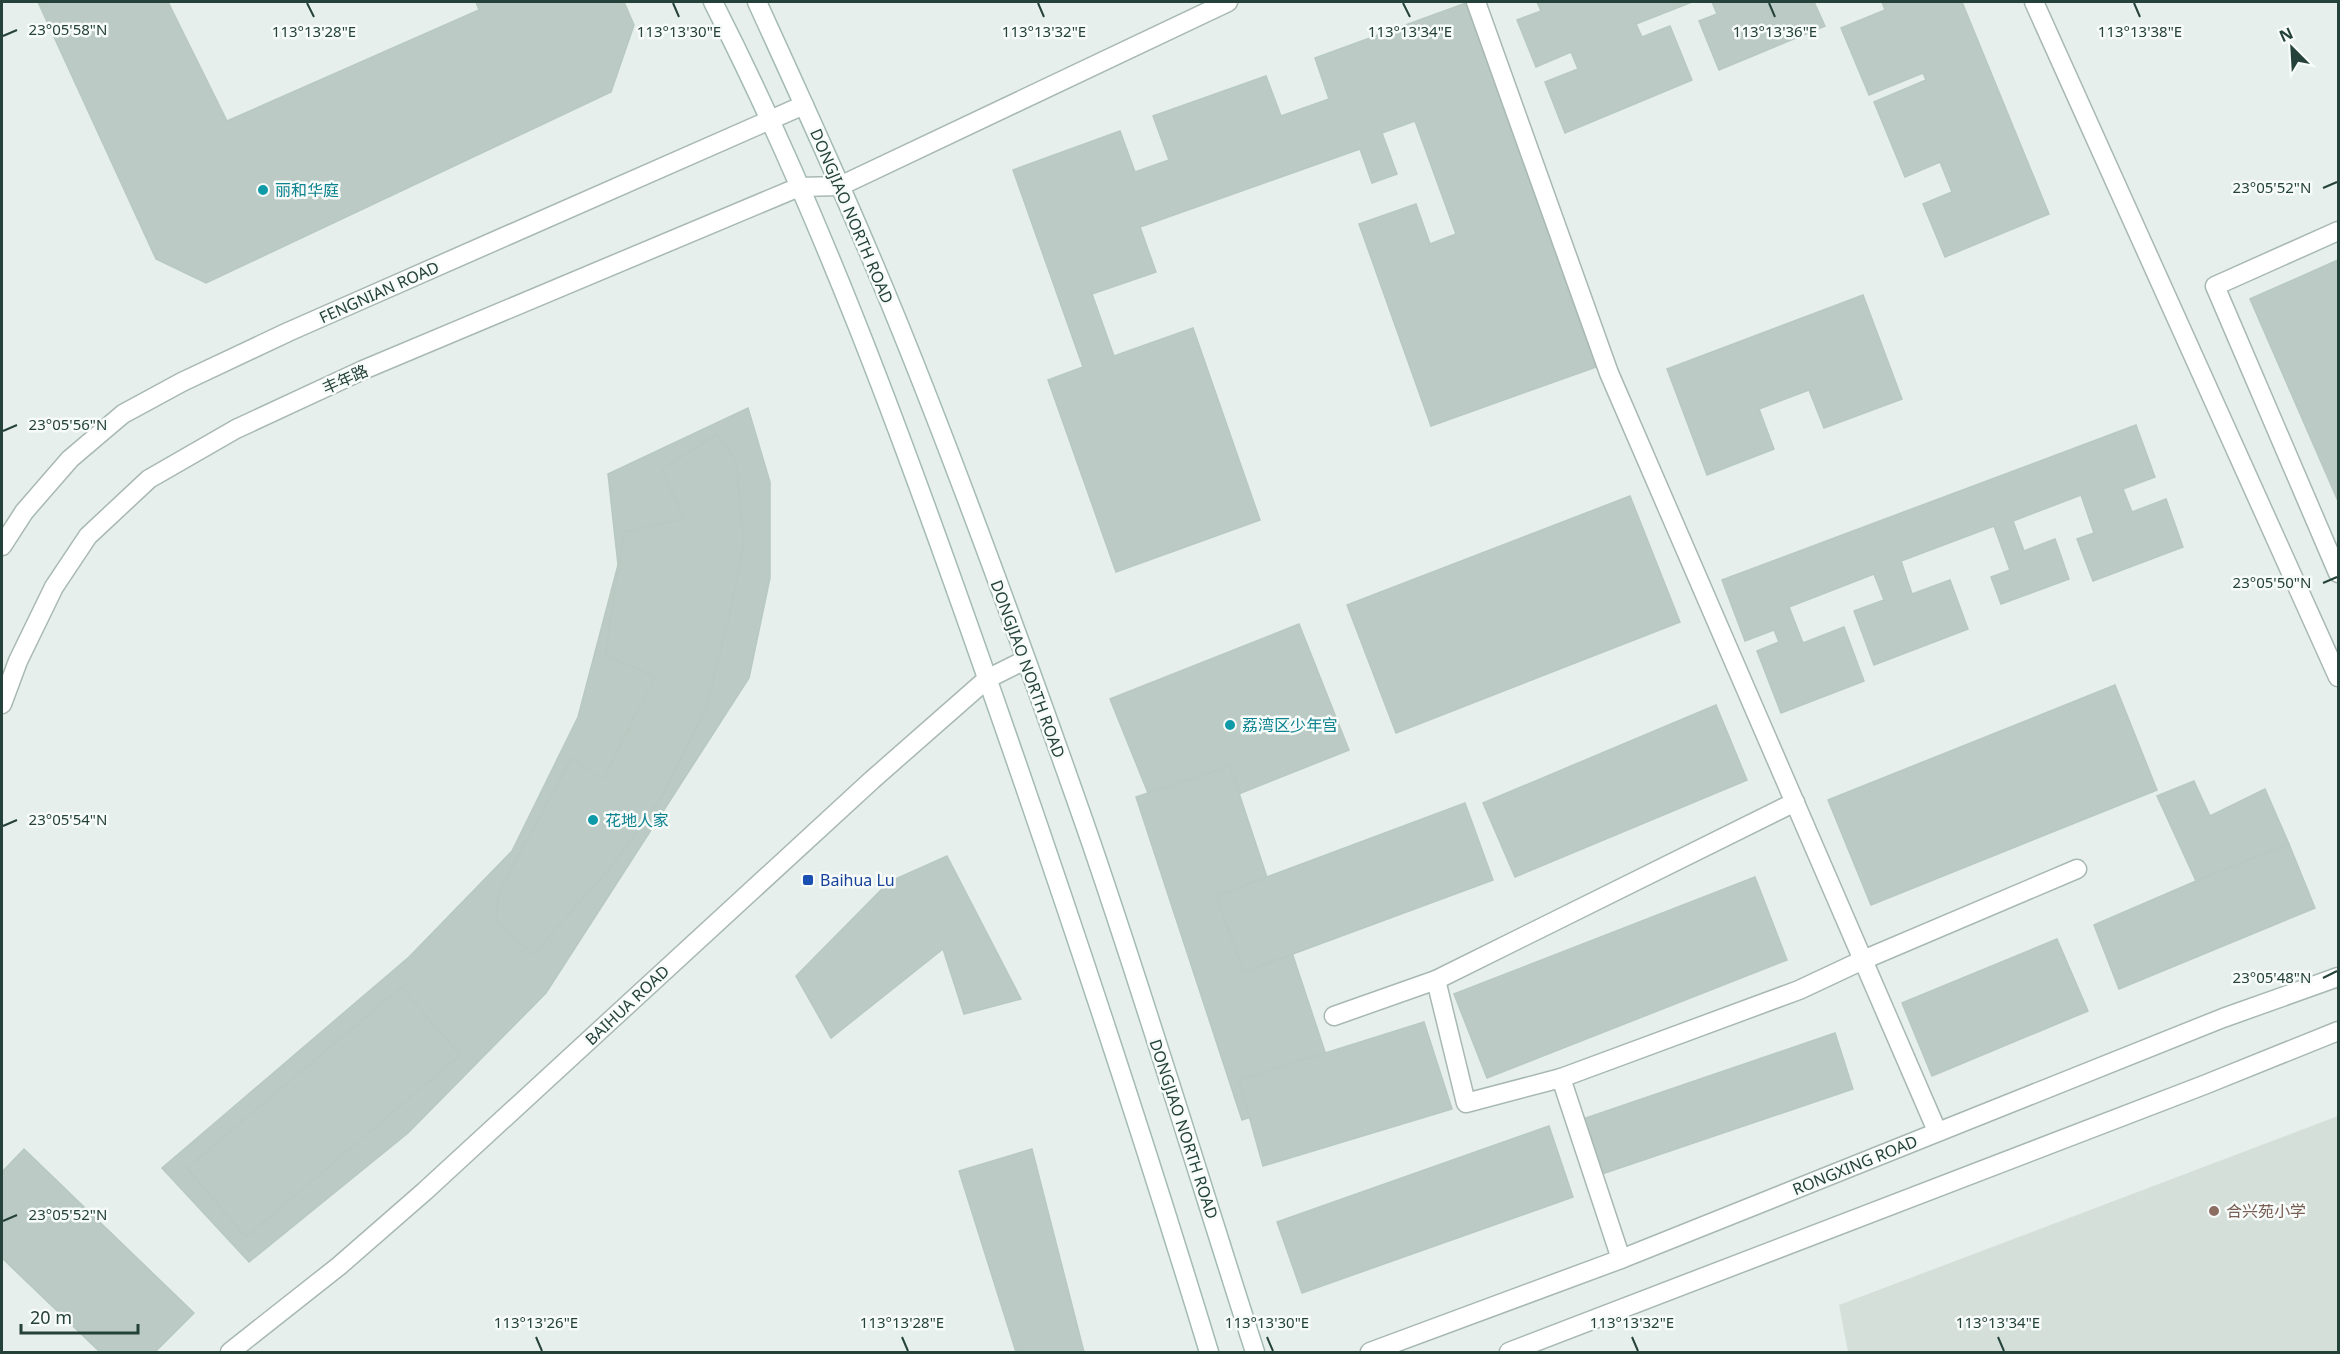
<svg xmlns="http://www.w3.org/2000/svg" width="2340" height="1354" viewBox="0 0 2340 1354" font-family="'Noto Sans','Noto Sans SC',sans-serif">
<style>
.built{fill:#d4dfda}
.building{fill:#bbcac4;stroke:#b8c9c2;stroke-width:1.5}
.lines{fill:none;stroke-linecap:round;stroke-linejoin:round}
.service-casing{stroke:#a8b8b2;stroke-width:21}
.minor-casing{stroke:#a8b8b2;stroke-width:21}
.tertiary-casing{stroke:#a8b8b2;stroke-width:21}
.secondary-casing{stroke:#a4bbb3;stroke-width:21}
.service{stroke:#fff;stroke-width:18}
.minor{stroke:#fff;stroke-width:18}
.tertiary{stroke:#fff;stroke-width:18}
.secondary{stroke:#fff;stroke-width:18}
.ticks{fill:none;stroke:#24423a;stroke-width:2}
.culture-dot{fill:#0f9aa8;stroke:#f7fbf9;stroke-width:2}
.transit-dot{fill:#1a4fb4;stroke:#f7fbf9;stroke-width:2}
.education-dot{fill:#8d6e63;stroke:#f7fbf9;stroke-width:2}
.labels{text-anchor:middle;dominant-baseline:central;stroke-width:5;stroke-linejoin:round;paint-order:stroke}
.culture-label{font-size:16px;fill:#0d838f;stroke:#f7fbf9;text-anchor:start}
.street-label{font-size:16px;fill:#24423a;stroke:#f7fbf9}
.transit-label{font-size:16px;fill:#164399;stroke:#f7fbf9;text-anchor:start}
.education-label{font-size:16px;fill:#785e54;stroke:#f7fbf9;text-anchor:start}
.ticks-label{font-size:15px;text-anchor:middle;fill:#24423a;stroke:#f7fbf9;stroke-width:5;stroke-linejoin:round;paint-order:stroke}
</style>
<rect width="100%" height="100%" fill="#e6efeb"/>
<polygon class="built" points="2338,1116 2338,1352 1848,1352 1839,1305"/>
<g class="building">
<polygon points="38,2 168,2 227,121 479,10 476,2 624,2 634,25 611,92 206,283 156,259"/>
<polygon points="1537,2 1692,2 1636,24 1642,37 1670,26 1692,80 1565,133 1545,82 1578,69 1571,52 1536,67 1517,20 1541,11"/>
<polygon points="1712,2 1814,2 1825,26 1719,70 1699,21 1717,14"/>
<polygon points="1882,2 1962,2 2049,214 1945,257 1923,204 1952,192 1940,162 1905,177 1874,102 1926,80 1923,73 1869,95 1841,28 1885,10"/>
<polygon points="1466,3 1596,367 1431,426 1359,224 1416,204 1430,244 1456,234 1415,121 1382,133 1397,174 1372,183 1360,149 1140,227 1156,272 1092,294 1114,356 1193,328 1260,520 1116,572 1048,380 1083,367 1013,170 1120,131 1135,172 1169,160 1153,116 1266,76 1281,116 1329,99 1315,58"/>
<polygon points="2338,260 2338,501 2250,299"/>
<polygon points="1863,295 1902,399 1824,428 1809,390 1759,409 1774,449 1707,475 1667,369"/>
<polygon points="748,408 770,482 770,578 749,678 546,993 408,1133 249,1262 162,1168 409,957 512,851 578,717 618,565 608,474"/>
<polygon points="2136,425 2155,477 2123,489 2132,512 2166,499 2183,547 2093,581 2077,539 2094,533 2081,495 2013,521 2024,551 2055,539 2069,579 2001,604 1991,577 2010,570 1994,526 1901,561 1912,594 1950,580 1968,629 1874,665 1854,611 1884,600 1874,574 1789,607 1803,643 1844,627 1864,681 1781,713 1757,651 1779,642 1774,630 1745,641 1722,580"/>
<polygon points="717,434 736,461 744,542 729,619 706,709 663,795 615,862 533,955 496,919 500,889 572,758 603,780 655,676 605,656 624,532 684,519 662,469"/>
<polygon points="1630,496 1680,622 1396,733 1347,605"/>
<polygon points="1299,624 1349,750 1161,825 1110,699"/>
<polygon points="2115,685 2157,790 1871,905 1828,800"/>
<polygon points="1716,705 1747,780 1515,877 1483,803"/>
<polygon points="1230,766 1337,1088 1242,1120 1136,797"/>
<polygon points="2194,781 2210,816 2265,789 2289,844 2196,881 2157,796"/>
<polygon points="1465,803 1493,880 1244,972 1216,896"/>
<polygon points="2289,844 2315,908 2119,989 2094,925 2196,881"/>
<polygon points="947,856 1021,999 964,1014 943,949 831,1038 796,976 889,882"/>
<polygon points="1755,877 1787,960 1487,1078 1454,994"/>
<polygon points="2057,939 2088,1011 1932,1076 1902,1003"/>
<polygon points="401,987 460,1055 246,1237 187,1168"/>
<polygon points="1424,1022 1452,1109 1263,1166 1239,1080"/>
<polygon points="1835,1033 1853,1089 1602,1174 1583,1119"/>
<polygon points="1549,1126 1573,1197 1302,1293 1277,1222"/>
<polygon points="24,1149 194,1313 155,1352 100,1352 2,1258 2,1172"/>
<polygon points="1032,1149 1084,1352 1016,1352 959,1171"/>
</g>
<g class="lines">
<g class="service-casing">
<g id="service">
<polyline points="2338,231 2215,286 2338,573"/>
<polyline points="1436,980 1466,1103 1561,1078 1621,1259"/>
<polyline points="1334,1016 1436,980 1795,802"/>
<polyline points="1561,1078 1799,990 1863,960 2077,869"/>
</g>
</g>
<g class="minor-casing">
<g id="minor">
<polyline points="1476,2 1609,373 1937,1131"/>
<polyline points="2034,2 2338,677"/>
<polyline points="2,546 24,512 70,459 123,414 182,382 288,332 804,105"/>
<polyline points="2,704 18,661 54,587 88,536 149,479 236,429 363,370 799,187 840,186 1228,2"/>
<polyline points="230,1352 339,1266 425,1191 872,780 987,679 1025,660"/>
</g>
</g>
<g class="tertiary-casing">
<g id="tertiary">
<polyline points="1370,1352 1621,1259 2223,1018 2338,977"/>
<polyline points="1509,1352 2204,1085 2338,1031"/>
</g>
</g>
<g class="secondary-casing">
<g id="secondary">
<path d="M713 2C820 212 902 436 980 658 1061 888 1138 1119 1209 1352"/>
<path d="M757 2C805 107 853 212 897 320 964 485 1025 654 1084 822 1145 997 1198 1176 1255 1352"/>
</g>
</g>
<use href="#service" class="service"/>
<use href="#minor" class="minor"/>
<use href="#tertiary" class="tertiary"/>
<use href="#secondary" class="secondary"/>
</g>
<path class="ticks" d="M307 3 314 17M673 3 679 17M1038 3 1044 17M1403 3 1410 17M1769 3 1775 17M2134 3 2140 17M3 36 17 30M2323 188 2337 182M3 431 17 425M2323 583 2337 577M3 826 17 820M2323 978 2337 971M3 1221 17 1215M536 1337 542 1351M902 1337 908 1351M1267 1337 1273 1351M1632 1337 1638 1351M1998 1337 2004 1351"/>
<g class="culture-dot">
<circle cx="263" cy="190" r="6"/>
<circle cx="1230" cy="725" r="6"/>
<circle cx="593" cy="820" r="6"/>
</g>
<rect class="transit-dot" x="802" y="874" width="12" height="12" rx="3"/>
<circle class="education-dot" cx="2214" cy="1211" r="6"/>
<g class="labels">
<g class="culture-label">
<text x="275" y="190">丽和华庭</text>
<text x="1242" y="725">荔湾区少年宫</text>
<text x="605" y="820">花地人家</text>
</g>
<g class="street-label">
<text transform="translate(852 216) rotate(67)">DONGJIAO NORTH ROAD</text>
<text transform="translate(379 292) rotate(-24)">FENGNIAN ROAD</text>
<text transform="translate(345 379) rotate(-24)">丰年路</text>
<text transform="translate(1028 669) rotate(70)">DONGJIAO NORTH ROAD</text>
<text transform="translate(627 1005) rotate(-43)">BAIHUA ROAD</text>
<text transform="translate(1184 1129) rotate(72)">DONGJIAO NORTH ROAD</text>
<text transform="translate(1855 1165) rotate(-22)">RONGXING ROAD</text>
</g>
<g class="transit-label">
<text x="820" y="880">Baihua Lu</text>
</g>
<g class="education-label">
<text x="2226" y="1211">合兴苑小学</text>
</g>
</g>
<g class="ticks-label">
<text x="68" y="35">23°05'58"N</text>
<text x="2140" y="37">113°13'38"E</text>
<text x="314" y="37">113°13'28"E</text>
<text x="679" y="37">113°13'30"E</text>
<text x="1044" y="37">113°13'32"E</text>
<text x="1410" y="37">113°13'34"E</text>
<text x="1775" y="37">113°13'36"E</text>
<text x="2272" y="193">23°05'52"N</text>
<text x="68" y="430">23°05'56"N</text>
<text x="2272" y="588">23°05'50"N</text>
<text x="68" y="825">23°05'54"N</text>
<text x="2272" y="983">23°05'48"N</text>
<text x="68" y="1220">23°05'52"N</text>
<text x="536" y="1328">113°13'26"E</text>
<text x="902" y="1328">113°13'28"E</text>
<text x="1267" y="1328">113°13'30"E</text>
<text x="1632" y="1328">113°13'32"E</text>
<text x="1998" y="1328">113°13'34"E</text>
</g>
<rect width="2340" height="1354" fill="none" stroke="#24423a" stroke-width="6"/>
<g transform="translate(2292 48) rotate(336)" stroke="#f7fbf9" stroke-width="4.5" paint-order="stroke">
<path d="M0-4.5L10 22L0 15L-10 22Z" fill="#24423a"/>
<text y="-9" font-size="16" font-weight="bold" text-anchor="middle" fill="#24423a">N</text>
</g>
<path d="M21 1324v9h117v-9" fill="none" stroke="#24423a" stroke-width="3"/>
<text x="30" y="1324" font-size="18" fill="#24423a" stroke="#f7fbf9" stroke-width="4.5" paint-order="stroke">20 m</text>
</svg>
